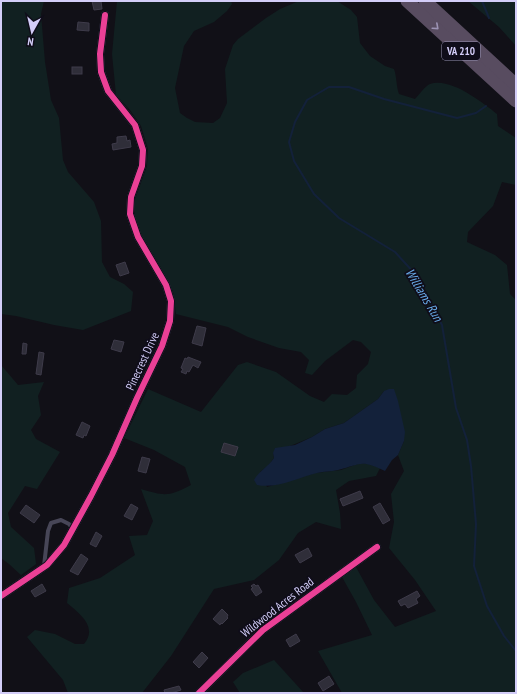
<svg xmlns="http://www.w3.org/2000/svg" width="517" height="694" viewBox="0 0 517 694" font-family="'PT Sans Narrow',sans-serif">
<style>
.green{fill:#112021}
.water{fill:#13213a}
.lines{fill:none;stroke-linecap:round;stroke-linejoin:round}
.stream{stroke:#13213a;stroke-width:2}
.building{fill:#2f2e39;stroke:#3e3b4a}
.service{stroke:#474657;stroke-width:4}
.minor{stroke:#474657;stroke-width:8}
.trunk{stroke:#584c60;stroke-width:13}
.cycleway-casing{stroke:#0f0d1a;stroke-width:8}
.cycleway{stroke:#ea4096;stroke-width:6}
.oneway{stroke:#9c93b4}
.labels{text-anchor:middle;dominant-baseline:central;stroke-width:3.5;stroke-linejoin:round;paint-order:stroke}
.shield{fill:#0f0d1a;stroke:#9893b5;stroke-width:1}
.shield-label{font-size:11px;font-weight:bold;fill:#d3cdf8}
.street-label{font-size:12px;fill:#d3cdf8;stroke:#0f0d1a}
.water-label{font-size:13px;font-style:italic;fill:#69acea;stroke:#0f0d1a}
</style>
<rect width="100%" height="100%" fill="#111017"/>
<g class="green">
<polygon points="1,1 44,1 41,14 45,62 51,100 59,118 63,160 68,172 94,202 101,221 102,262 110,277 124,284 133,292 131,311 83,330 54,325 16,316 1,314"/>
<path d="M117 1H231L232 4 227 11 214 22 194 31 184 46 175 88 180 113 187 118 195 122 213 123 220 118 227 103 225 69 233 45 238 39 266 18 280 9 299 1H337L351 10 357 17 360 43 370 56 385 66 394 69C397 78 396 86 399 94L415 99C419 95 425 86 430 84 450 77 482 102 497 114L498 126 516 138V185L502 182 493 206 468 232 467 242 495 255 507 265 510 294 516 300V693H342L318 651 372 635 356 602 342 577 356 567 374 600 395 627 436 611 415 580 389 548 394 522 391 494 404 471 398 455 404 441 384 391 378 399 344 423 325 429 312 437 273 453 274 458 268 466 260 472 267 487 315 473 341 470 360 463 370 464 380 468 376 476 349 481 336 490 340 513 341 529 316 522 298 533 279 560 254 580 214 589 171 656 142 693H68L63 680 27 637 35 630 55 634 75 644H84C98 627 80 614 67 603L69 588 100 578 135 555 129 536 147 535 153 521 141 489C165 496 168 497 191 485L185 467 154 450 124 438 148 389 201 412 238 365 247 362 276 372 310 396 324 402 332 394 347 395 356 388 357 375 368 364 371 352 361 342 353 340 325 361 312 375 305 373 309 360 301 352 279 348 248 337 228 327 176 314 173 292 161 268 143 238 135 219 134 202 147 166 148 149 141 126 130 110 116 95 112 54Z"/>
<polygon points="468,1 516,1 516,46 499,27"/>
<polygon points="1,365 18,385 44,382 38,396 41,415 31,430 36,439 60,452 37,489 25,486 8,513 11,527 34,548 36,564 21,575 9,564 1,558"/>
<polygon points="274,660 304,693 240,693 233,682 243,673"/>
</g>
<path class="water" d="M389 389H394L398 401 405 432 404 441 398 455 392 460 385 471C361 459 361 464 338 470 331 472 324 471 317 473 297 478 277 489 257 485L254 480C259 471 268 467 274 458L273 453 275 448 295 445 312 437 325 429 344 423 378 399 384 391Z"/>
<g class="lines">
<g class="stream">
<polyline points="482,1 489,18"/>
<polyline points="486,106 476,113 457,118 384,99 349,87 329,87 307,100 295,122 289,142 294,161 314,194 339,218 395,252 415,274 442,325 456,408 467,440 471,466 476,524 474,566 487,606 504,636 516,651"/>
</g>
</g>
<g class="building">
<polygon points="92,1 101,1 102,9 94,10"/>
<polygon points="78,22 89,23 89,31 77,30"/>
<rect x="72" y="67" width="10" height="7"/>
<polygon points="126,136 127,141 130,140 131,147 113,150 112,144 117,143 117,137"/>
<polygon points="125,262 129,273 120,276 116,265"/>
<polygon points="197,326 206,328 202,346 192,343"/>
<polygon points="114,340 124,342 121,352 111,349"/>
<polygon points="23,343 27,344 26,354 22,354"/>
<polygon points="39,352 44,353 41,375 36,374"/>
<polygon points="188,357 201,362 198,368 193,365 189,372 187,371 186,374 181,372 183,369 181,368 185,358 187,359"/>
<polygon points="82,422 90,426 86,436 84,435 83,438 76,435"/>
<polygon points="224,443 238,447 235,456 221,452"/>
<polygon points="142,457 150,459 146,473 138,471"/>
<polygon points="360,491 363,498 343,506 340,499"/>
<polygon points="380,503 390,520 383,524 373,507"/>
<polygon points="131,504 138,508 132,520 124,516"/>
<polygon points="26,505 40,515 34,523 20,513"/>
<polygon points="96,532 102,536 96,547 90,544"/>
<polygon points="308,548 312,556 300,563 295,555"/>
<polygon points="81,554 88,559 78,575 70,571"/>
<polygon points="42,584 46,591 35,597 31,591"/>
<polygon points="254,584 256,586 258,585 262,592 256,596 251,589 253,588 251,586"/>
<polygon points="417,591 420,596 416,599 418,603 408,608 405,604 401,606 398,601"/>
<polygon points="222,609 228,615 227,617 228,618 222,624 221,623 220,625 213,619"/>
<polygon points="296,634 300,641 290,647 286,640"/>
<polygon points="202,652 208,658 199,668 193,662"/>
<polygon points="329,676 334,684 323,691 318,683"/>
<polygon points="179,686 181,690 171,693 165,693 164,690"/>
</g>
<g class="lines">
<polyline class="service" points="44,566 48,531 51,523 61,520 69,524 73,529"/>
<g class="minor">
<polyline points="1,596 47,565 64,545 91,496 112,455 137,398 162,346 170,321 171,301 166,285 138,237 130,214 131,197 142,166 143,150 135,125 108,91 101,72 100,54 105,15"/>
<polyline points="199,693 263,630 377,547"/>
</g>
<g class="trunk">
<polyline points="407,1 516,101"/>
<polyline points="425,1 516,85"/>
</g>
<g class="cycleway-casing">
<g id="cycleway">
<polyline points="1,596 47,565 64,545 91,496 112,455 137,398 162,346 170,321 171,301 166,285 138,237 130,214 131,197 142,166 143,150 135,125 108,91 101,72 100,54 105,15"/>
<polyline points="199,693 263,630 377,547"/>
</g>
</g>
<use href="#cycleway" class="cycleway"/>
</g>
<defs><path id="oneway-chevron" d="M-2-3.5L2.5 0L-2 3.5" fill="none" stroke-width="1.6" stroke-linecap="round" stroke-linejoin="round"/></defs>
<use class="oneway" href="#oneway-chevron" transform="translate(436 27) rotate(42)"/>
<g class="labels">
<rect class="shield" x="442" y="42" width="38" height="18" rx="3"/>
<g class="shield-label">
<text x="461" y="51">VA 210</text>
</g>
<g class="street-label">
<text transform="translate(142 361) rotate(-65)">Pinecrest Drive</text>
<text transform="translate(277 607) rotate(-38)">Wildwood Acres Road</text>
</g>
<g class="water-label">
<text transform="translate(424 295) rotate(59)">Williams Run</text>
</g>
</g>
<rect width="517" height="694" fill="none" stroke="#d3cdf8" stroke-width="4"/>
<g transform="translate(32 32) rotate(188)" stroke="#0f0d1a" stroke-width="3" paint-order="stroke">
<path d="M0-3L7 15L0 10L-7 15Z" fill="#d3cdf8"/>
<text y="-6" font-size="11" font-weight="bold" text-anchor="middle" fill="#d3cdf8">N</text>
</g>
</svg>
